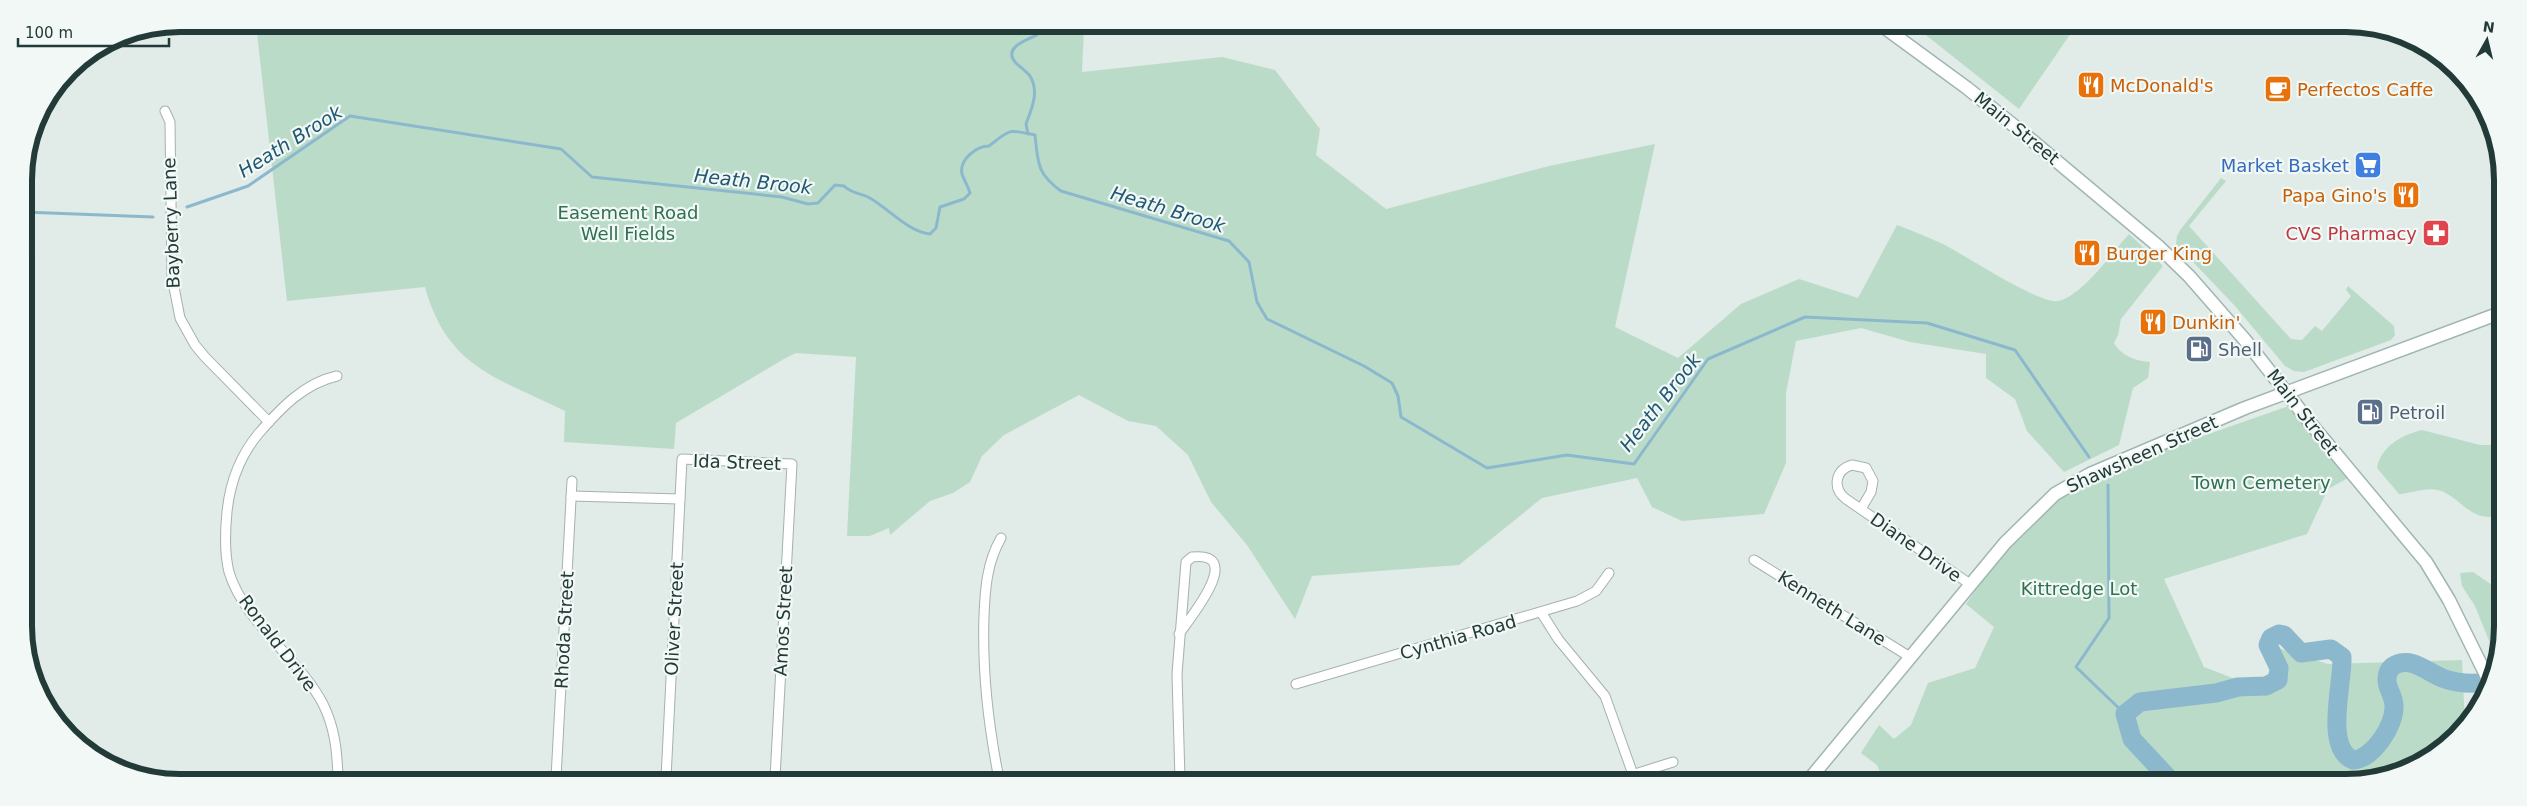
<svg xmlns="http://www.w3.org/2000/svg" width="2527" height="806" viewBox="0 0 2527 806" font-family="'DejaVu Sans',sans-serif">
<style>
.green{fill:#bbdbc9}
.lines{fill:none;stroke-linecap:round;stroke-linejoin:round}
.stream{stroke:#8cb8cd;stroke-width:3}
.river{stroke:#8cb8cd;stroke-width:19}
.street-casing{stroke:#a4b2b0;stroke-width:11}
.secondary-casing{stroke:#a0b6b2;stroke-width:15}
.street{stroke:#fff;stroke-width:9}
.secondary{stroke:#fff;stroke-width:12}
.labels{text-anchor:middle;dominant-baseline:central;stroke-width:4.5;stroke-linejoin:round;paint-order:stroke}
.food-label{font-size:18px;fill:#c56008;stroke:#f1f8f5;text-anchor:start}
.street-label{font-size:18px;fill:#223a38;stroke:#f1f8f5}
.shop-label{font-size:18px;fill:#366cbe;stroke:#f1f8f5;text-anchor:end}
.park-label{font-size:18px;fill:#2f6f52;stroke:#f1f8f5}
.health-label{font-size:18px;fill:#be3a42;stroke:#f1f8f5;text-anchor:end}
.service-label{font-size:18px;fill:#4e5e75;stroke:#f1f8f5;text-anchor:start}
.water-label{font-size:19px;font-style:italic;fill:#205773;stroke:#f1f8f5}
.rim{fill:none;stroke:#223a38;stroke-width:6}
</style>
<rect width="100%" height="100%" fill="#e1ebe8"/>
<g class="green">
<path d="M256 24 1087 26 1084 29 1082 72 1222 57 1275 70 1320 129 1316 155 1386 209 1549 166 1655 144 1615 327 1678 358 1741 304 1799 279 1858 298 1897 225C1913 231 1928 237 1943 244 1963 254 2040 305 2058 301 2081 297 2113 252 2129 234L2163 266 2121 319 2118 335 2114 343C2121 356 2136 361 2150 362L2148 378 2133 388 2119 445 2064 472 2027 431 2015 399 1986 378V354L1910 342 1861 328 1796 341 1786 393V463L1764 514 1682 521 1652 507 1637 478 1542 498 1459 565 1312 576 1295 619 1247 545 1211 502 1188 455 1156 426 1128 421 1079 395 1004 435 982 456 970 482 953 493 930 501 890 535 889 528 870 536H847L856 357 796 353 784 359 676 423 674 449 564 442 565 411C498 378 447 368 425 287L287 301Z"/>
<polygon points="1917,28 2085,28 2071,33 2019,109"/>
<polygon points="2221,178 2226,181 2189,226 2291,339 2302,340 2315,326 2322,331 2351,296 2346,290 2348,286 2394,326 2395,335 2391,340 2304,372 2294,371 2285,366 2235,306 2176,244 2177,236 2181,229"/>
<polygon points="2289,406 2348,478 2328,489 2307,534 2164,579 2204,667 2243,682 2266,678 2279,648 2328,664 2462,660 2465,725 2442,750 2406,770 2356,782 1884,781 1877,765 1861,753 1879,725 1894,739 1911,725 1928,683 1975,668 1994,627 1966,604 2025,518 2095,469 2160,451"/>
<path d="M2422 430 2480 445H2499V516C2471 521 2465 503 2444 492 2430 485 2413 493 2399 494L2377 468C2381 446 2402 435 2422 430Z"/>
<polygon points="2473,572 2492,585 2498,583 2498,663 2475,606 2462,586 2460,573"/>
</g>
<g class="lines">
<g class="stream">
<path d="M1028 134 1026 124C1031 110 1040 92 1030 76 1026 71 1020 67 1016 63 1002 48 1026 40 1037 35L1041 26"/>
<path d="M187 207 248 186 350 116 561 149 592 177 782 197 808 204 818 203 835 185 844 186C851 193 859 193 868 197 887 207 908 232 930 234L936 228 940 207 964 199 970 193C968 186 964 180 962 174 959 159 977 146 989 146 1011 129 1007 129 1035 135 1038 163 1037 174 1061 191L1229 241 1249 262 1257 302 1267 319 1364 366 1392 383 1398 396 1401 417 1487 468 1567 455 1634 464 1708 359 1805 317 1927 323 2015 350 2089 457"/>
<polyline points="24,212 153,217"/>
<polyline points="2108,485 2109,618 2076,667 2125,714"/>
</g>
<path class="river" d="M2172 782 2132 739 2125 714 2140 702 2216 693 2238 687 2266 686 2278 680 2279 668 2268 645 2271 638 2279 634 2284 635 2301 653 2331 649 2342 657C2343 683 2324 748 2353 760 2373 759 2395 725 2394 706 2394 696 2387 689 2387 680 2387 673 2389 668 2395 665 2413 656 2429 674 2445 679 2459 684 2475 684 2490 682"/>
<g class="street-casing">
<g id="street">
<polyline points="165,111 170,122 172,277 180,318 195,345 205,357 269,422"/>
<path d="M337 376C304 383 280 409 259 433 239 457 230 482 227 512 225 532 224 552 229 572 244 622 299 658 323 704 335 728 337 751 338 777"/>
<polyline points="571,496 680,499"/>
<path d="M1861 509 1871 492 1873 481 1866 468 1852 465C1835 470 1832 488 1846 499L1970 584"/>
<polyline points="1754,560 1910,657"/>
<polyline points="1541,612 1558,639 1605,696 1635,780"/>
<path d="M1179 634C1190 618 1246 551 1192 557L1186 562 1177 674 1180 779"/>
<polyline points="1296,684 1577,601 1596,591 1609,573"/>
<polyline points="556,778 572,481"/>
<polyline points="666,778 682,459 792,464 775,778"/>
<path d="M999 779C988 724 982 672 984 616 985 589 987 562 1001 538"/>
<polyline points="1616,780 1673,762"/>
</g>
</g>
<g class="secondary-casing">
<g id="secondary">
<polyline points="1885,28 1967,88 2023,133 2158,246 2189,276 2245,340 2311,424 2426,562 2449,600 2490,683"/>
<polyline points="1808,781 2005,543 2055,494 2090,474 2245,408 2500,313"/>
</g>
</g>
<use href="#street" class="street"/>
<use href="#secondary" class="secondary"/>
</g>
<defs>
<g id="restaurant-square" transform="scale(1.4375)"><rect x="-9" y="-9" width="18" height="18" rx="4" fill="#e8710a" stroke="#f1f8f5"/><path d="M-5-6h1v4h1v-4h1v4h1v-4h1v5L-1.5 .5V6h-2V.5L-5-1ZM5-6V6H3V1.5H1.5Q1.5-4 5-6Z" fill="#fff"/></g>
<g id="cafe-square" transform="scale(1.4375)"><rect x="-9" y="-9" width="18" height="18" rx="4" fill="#e8710a" stroke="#f1f8f5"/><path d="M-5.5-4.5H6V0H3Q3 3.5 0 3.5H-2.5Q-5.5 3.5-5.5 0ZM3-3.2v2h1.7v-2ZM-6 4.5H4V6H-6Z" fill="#fff"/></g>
<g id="supermarket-square" transform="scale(1.4375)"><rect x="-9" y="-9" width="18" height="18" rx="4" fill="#3f7fe0" stroke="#f1f8f5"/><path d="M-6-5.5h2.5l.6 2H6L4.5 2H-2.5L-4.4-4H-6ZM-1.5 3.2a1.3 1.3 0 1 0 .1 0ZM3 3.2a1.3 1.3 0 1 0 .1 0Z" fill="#fff"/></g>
<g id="pharmacy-square" transform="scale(1.4375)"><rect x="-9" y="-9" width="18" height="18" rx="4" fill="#e0444e" stroke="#f1f8f5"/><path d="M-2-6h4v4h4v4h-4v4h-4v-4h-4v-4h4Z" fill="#fff"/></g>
<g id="fuel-square" transform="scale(1.4375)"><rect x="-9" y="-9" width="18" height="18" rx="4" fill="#5c6f8a" stroke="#f1f8f5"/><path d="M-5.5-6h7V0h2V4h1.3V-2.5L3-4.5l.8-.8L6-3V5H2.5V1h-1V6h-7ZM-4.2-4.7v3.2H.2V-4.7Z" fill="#fff"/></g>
</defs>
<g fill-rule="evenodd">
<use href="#restaurant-square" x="2091" y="85"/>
<use href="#cafe-square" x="2278" y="89"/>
<use href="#supermarket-square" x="2368" y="165"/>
<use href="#restaurant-square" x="2406" y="195"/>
<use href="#pharmacy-square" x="2436" y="233"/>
<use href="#restaurant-square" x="2087" y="253"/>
<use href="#restaurant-square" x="2153" y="322"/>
<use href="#fuel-square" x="2199" y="349"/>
<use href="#fuel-square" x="2370" y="412"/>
</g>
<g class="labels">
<g class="food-label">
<text x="2110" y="85">McDonald's</text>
<text x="2297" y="89">Perfectos Caffe</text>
<text x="2387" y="195" text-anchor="end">Papa Gino's</text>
<text x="2106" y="253">Burger King</text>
<text x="2172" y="322">Dunkin'</text>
</g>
<g class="street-label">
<text transform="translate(2017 128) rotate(39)">Main Street</text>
<text transform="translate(171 223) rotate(-92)">Bayberry Lane</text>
<text transform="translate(2303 412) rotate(52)">Main Street</text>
<text transform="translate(2142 454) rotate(-24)">Shawsheen Street</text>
<text transform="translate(737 462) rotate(2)">Ida Street</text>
<text transform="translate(1916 547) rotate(35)">Diane Drive</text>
<text transform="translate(1832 608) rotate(32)">Kenneth Lane</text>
<text transform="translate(674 619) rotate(-87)">Oliver Street</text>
<text transform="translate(783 621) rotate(-87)">Amos Street</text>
<text transform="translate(564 630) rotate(-87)">Rhoda Street</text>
<text transform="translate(1458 637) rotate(-16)">Cynthia Road</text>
<text transform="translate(278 643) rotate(53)">Ronald Drive</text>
</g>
<g class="shop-label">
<text x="2349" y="165">Market Basket</text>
</g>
<g class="park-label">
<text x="628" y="212">Easement Road<tspan x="628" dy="21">Well Fields</tspan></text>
<text x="2261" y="482">Town Cemetery</text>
<text x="2079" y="588">Kittredge Lot</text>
</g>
<g class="health-label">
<text x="2417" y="233">CVS Pharmacy</text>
</g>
<g class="service-label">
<text x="2218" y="349">Shell</text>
<text x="2389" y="412">Petroil</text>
</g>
<g class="water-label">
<text transform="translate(290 141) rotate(-32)">Heath Brook</text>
<text transform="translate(753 181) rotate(6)">Heath Brook</text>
<text transform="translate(1168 209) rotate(17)">Heath Brook</text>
<text transform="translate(1660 402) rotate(-52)">Heath Brook</text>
</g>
</g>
<path d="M0 0H2527V806H0ZM180 32H2346A148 148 0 0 1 2494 180V626A148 148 0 0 1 2346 774H180A148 148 0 0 1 32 626V180A148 148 0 0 1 180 32Z" fill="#f1f8f5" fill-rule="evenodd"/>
<path class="rim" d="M180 32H2346A148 148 0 0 1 2494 180V626A148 148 0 0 1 2346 774H180A148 148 0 0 1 32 626V180A148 148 0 0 1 180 32Z"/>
<g transform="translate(2487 40) rotate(8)" stroke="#f1f8f5" stroke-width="4" paint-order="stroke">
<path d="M0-4L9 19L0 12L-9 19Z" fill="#223a38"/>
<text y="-8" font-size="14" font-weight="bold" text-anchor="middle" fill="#223a38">N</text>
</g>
<path d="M18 38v8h151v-8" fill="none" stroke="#223a38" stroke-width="2.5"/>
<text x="25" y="38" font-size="15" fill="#223a38" stroke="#f1f8f5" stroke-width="4" paint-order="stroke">100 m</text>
</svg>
